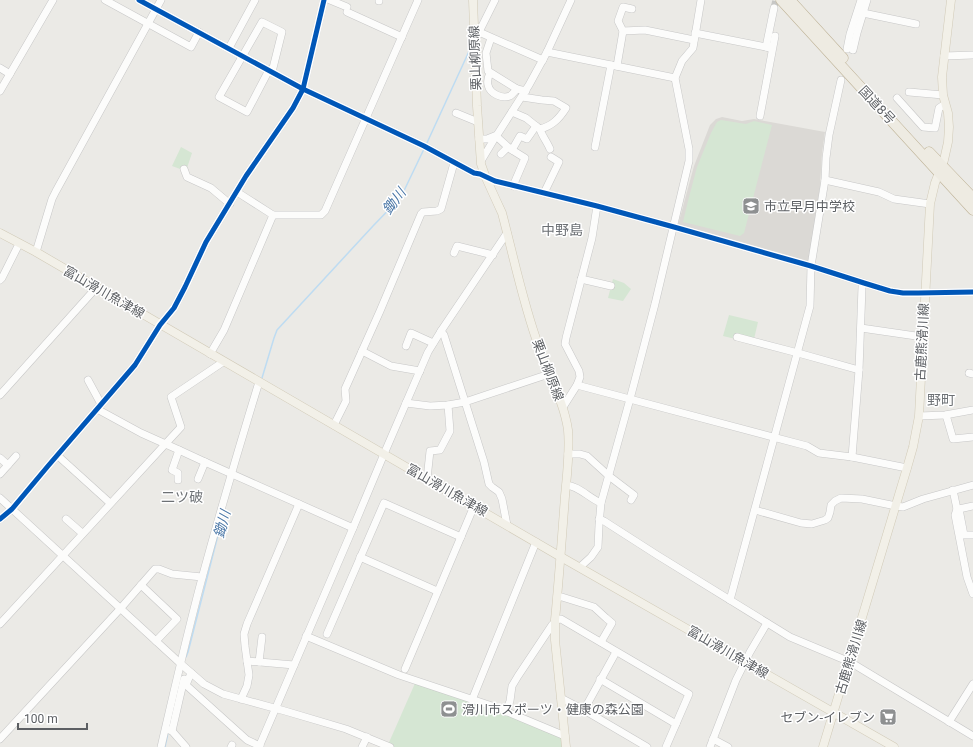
<svg xmlns="http://www.w3.org/2000/svg" width="973" height="747" viewBox="0 0 973 747" font-family="Roboto,'Noto Sans JP',sans-serif">
<style>
.education{fill:#dbd9d5}
.green{fill:#d5e6d3}
.lines{fill:none;stroke-linecap:round;stroke-linejoin:round}
.stream{stroke:#bedcf2;stroke-width:1.5}
.minor-tunnel{stroke:#c7c7c5;stroke-width:7;stroke-dasharray:7 3.5;stroke-linecap:butt}
.minor-casing{stroke:#c7c7c7;stroke-width:8}
.major-casing{stroke:#d1cab7;stroke-width:9}
.highway-casing{stroke:#bfb397;stroke-width:11}
.minor{stroke:#fcfcfb;stroke-width:7}
.major{stroke:#f2f0e8;stroke-width:8}
.highway{stroke:#eeebe2;stroke-width:10}
.cycleway-casing{stroke:#fff;stroke-width:8}
.cycleway{stroke:#0057b8;stroke-width:5}
.labels{text-anchor:middle;dominant-baseline:central;stroke-width:3;stroke-linejoin:round;paint-order:stroke}
.street-label{font-size:13px;fill:#5c5f63;stroke:#fff}
.poi-label{font-size:13px;fill:#5c5f63;stroke:#fff;text-anchor:start}
.water-label{font-size:14px;font-style:italic;fill:#4a77a7;stroke:#fff}
.neighbourhood-label{font-size:14px;fill:#6d7175;stroke:#fff}
</style>
<rect width="100%" height="100%" fill="#ebeae6"/>
<polygon class="education" points="722,117 742,121 754,119 825,132 822,153 820,186 810,260 805,262 678,225 694,166 710,125 716,119"/>
<g class="green">
<polygon points="721,120 746,124 754,121 772,125 744,233 740,236 683,222 688,201 697,167 711,133 717,122"/>
<polygon points="181,147 192,153 187,168 183,170 172,166"/>
<polygon points="613,279 624,283 631,289 623,301 608,298"/>
<polygon points="729,315 758,322 754,339 752,343 723,336"/>
<polygon points="416,681 565,736 566,747 387,747"/>
</g>
<g class="lines">
<g class="stream">
<polyline points="426,145 471,47"/>
<polyline points="262,378 274,338 277,330 373,226 401,197 424,149"/>
<polyline points="186,657 188,652 218,535"/>
<polyline points="165,747 168,733"/>
</g>
<polyline class="minor-tunnel" points="774,8 776,0"/>
<g class="minor-casing">
<g id="minor">
<polyline points="105,0 191,47 199,32"/>
<polyline points="139,0 303,89 424,146 474,173 480,174 495,181 597,206 674,227 811,266 864,283 890,291 903,293 918,293 973,292"/>
<polyline points="330,0 347,7"/>
<polyline points="379,0 379,1"/>
<polyline points="347,12 402,37"/>
<polyline points="863,13 916,24"/>
<polyline points="623,31 645,30 694,40"/>
<polyline points="479,32 495,0"/>
<polyline points="473,33 479,32 543,60"/>
<polyline points="695,33 766,47"/>
<polyline points="491,38 486,53 488,71 517,89 526,91"/>
<polyline points="229,48 255,0"/>
<polyline points="770,48 766,47 774,8"/>
<polyline points="847,49 850,34 861,0"/>
<polyline points="853,50 857,33 867,0"/>
<polyline points="547,52 675,78"/>
<polyline points="944,56 973,55"/>
<polyline points="617,66 623,31 618,21 623,7 632,9"/>
<polyline points="0,68 10,74"/>
<polyline points="269,70 247,112 219,97 262,22 282,32 272,72"/>
<path d="M490 73C488 77 487 81 488 85 490 94 502 99 510 96 513 94 515 91 517 89"/>
<polyline points="0,91 53,0"/>
<polyline points="909,92 943,95"/>
<path d="M522 97 542 100 554 101 566 108C559 119 552 126 540 129L536 126"/>
<polyline points="897,98 923,127 935,128 939,108 945,104"/>
<polyline points="456,113 478,122"/>
<polyline points="760,116 775,36"/>
<path d="M540 129C541 134 547 142 550 149"/>
<polyline points="479,139 487,139 497,135 529,85 547,52 571,0"/>
<polyline points="508,147 512,150 520,136 527,139 536,126 526,118 512,112"/>
<polyline points="595,147 611,65"/>
<polyline points="512,150 525,158 513,186"/>
<polyline points="481,161 496,136 508,147 501,154"/>
<polyline points="184,169 187,177 211,188 230,204"/>
<polyline points="825,180 879,192 894,199 930,204"/>
<polyline points="237,192 273,215 321,215 325,211 418,0"/>
<polyline points="544,193 559,162 551,157"/>
<polyline points="36,252 52,199 56,191 161,0"/>
<polyline points="454,253 457,246 493,255"/>
<polyline points="581,279 611,286"/>
<polyline points="0,280 2,278 19,244"/>
<polyline points="861,328 923,337"/>
<polyline points="441,331 444,335 484,462 489,484 492,487 499,492 502,499 507,525"/>
<polyline points="737,337 798,353 859,370"/>
<polyline points="406,346 411,333 433,343"/>
<polyline points="362,351 391,366 420,371"/>
<polyline points="210,354 224,330 273,215"/>
<polyline points="969,373 973,374"/>
<polyline points="88,380 101,404"/>
<polyline points="577,385 807,446 819,453 852,457 907,468"/>
<polyline points="0,395 96,288"/>
<polyline points="406,403 430,406 448,405 465,402 549,374"/>
<polyline points="563,407 577,385 580,377 579,371 565,344 566,338 592,238 597,206"/>
<polyline points="97,409 141,433 179,450 205,462 353,528"/>
<polyline points="946,415 953,439 973,437"/>
<polyline points="919,416 945,415 973,410"/>
<polyline points="334,425 346,401 345,389 380,311 421,214 423,212 437,211 441,209 454,163"/>
<polyline points="568,454 580,454 587,456 609,476 634,495 631,500"/>
<polyline points="57,455 110,503"/>
<polyline points="852,457 859,370 862,287 864,283"/>
<polyline points="0,458 8,465"/>
<polyline points="0,474 16,456"/>
<polyline points="198,479 205,462"/>
<polyline points="427,479 430,451 440,450 450,431 448,405"/>
<polyline points="178,480 178,473 172,470 179,450"/>
<path d="M566 485C579 486 589 498 601 503"/>
<polyline points="953,490 957,509 959,509 964,535 973,535"/>
<polyline points="0,498 181,664 204,684 223,694 285,711 346,729 390,747"/>
<polyline points="957,509 955,515 967,577 973,594"/>
<polyline points="959,509 973,506"/>
<polyline points="755,510 801,523 812,524 825,520 828,518 830,512 831,505 835,501 841,498 862,499 896,506 903,507 923,499 973,485"/>
<polyline points="0,519 12,509 48,466 135,365 160,325 174,308 185,287 206,242 246,176 293,108 303,89 324,0"/>
<polyline points="66,519 82,533"/>
<polyline points="599,519 604,521 657,555 790,637 850,662 973,736"/>
<polyline points="360,557 437,591"/>
<polyline points="580,567 591,557 598,547 599,525 601,503 630,399 655,304 689,161 689,149 675,78 682,61 693,48 701,0"/>
<polyline points="141,585 177,619 156,641"/>
<polyline points="557,597 562,597 594,607 606,618 612,623 601,642"/>
<polyline points="730,600 810,306 811,266 825,180 826,158 829,135 841,80"/>
<polyline points="555,620 561,619 689,694 666,747"/>
<polyline points="0,624 181,427 171,397 223,362"/>
<polyline points="327,634 384,503 461,537"/>
<polyline points="306,636 399,675 498,708 565,736"/>
<polyline points="247,661 294,665"/>
<polyline points="259,662 262,637"/>
<polyline points="405,669 474,506"/>
<polyline points="191,673 186,685 247,740 260,746"/>
<polyline points="600,679 676,724"/>
<polyline points="561,698 584,710 647,747"/>
<polyline points="241,699 247,686 249,675 245,646 244,634 247,624 299,504"/>
<polyline points="472,700 536,542"/>
<polyline points="584,710 616,652"/>
<polyline points="506,712 510,701 512,686 518,676 552,625 555,622"/>
<polyline points="949,722 973,684"/>
<polyline points="166,729 172,731 184,679"/>
<polyline points="172,731 186,747"/>
<polyline points="0,739 120,609 155,569 159,569 172,574 202,577"/>
<polyline points="713,739 728,747"/>
<path d="M161 747C174 691 187 634 202 578 220 512 239 447 259 382"/>
<polyline points="231,747 232,745"/>
<polyline points="259,747 353,528 384,454 428,352 441,331 507,233"/>
<polyline points="362,747 367,737"/>
<polyline points="710,747 736,680 750,652 767,623"/>
</g>
</g>
<g class="major-casing">
<g id="major">
<path d="M473 0 477 106 481 164 486 178 496 200 502 213C514 258 523 304 539 347 548 375 564 401 568 430 570 451 567 475 565 496 562 537 559 579 555 620V640L566 747"/>
<polyline points="0,233 36,252 561,557 894,747"/>
<polyline points="823,747 907,468 913,447 919,416 930,204 935,183 944,160 948,142 949,127 948,113 943,95 942,77 951,0"/>
</g>
</g>
<g class="highway-casing">
<g id="highway">
<polyline points="781,0 973,210"/>
<polyline points="790,0 843,58"/>
<polyline points="929,152 973,198"/>
</g>
</g>
<use href="#minor" class="minor"/>
<use href="#major" class="major"/>
<use href="#highway" class="highway"/>
<g class="cycleway-casing">
<g id="cycleway">
<polyline points="139,0 303,89 424,146 474,173 480,174 495,181 597,206 674,227 811,266 864,283 890,291 903,293 918,293 973,292"/>
<polyline points="0,519 12,509 48,466 135,365 160,325 174,308 185,287 206,242 246,176 293,108 303,89 324,0"/>
</g>
</g>
<use href="#cycleway" class="cycleway"/>
</g>
<defs>
<g id="school-square" transform="scale(0.9)"><rect x="-9" y="-9" width="18" height="18" rx="4" fill="#8e9091" stroke="#fff"/><path d="M0-5L7-2L0 1L-7-2ZM-4 1L0 2.5L4 1V4Q0 6-4 4Z" fill="#fff"/></g>
<g id="stadium-square" transform="scale(0.9)"><rect x="-9" y="-9" width="18" height="18" rx="4" fill="#8e9091" stroke="#fff"/><path d="M0-5a6.5 5 0 1 0 0 10a6.5 5 0 1 0 0-10ZM-3.5-1.8h7v3.6h-7Z" fill="#fff"/></g>
<g id="supermarket-square" transform="scale(0.9)"><rect x="-9" y="-9" width="18" height="18" rx="4" fill="#8e9091" stroke="#fff"/><path d="M-6-5.5h2.5l.6 2H6L4.5 2H-2.5L-4.4-4H-6ZM-1.5 3.2a1.3 1.3 0 1 0 .1 0ZM3 3.2a1.3 1.3 0 1 0 .1 0Z" fill="#fff"/></g>
</defs>
<g fill-rule="evenodd">
<use href="#school-square" x="751" y="206"/>
<use href="#stadium-square" x="449" y="709"/>
<use href="#supermarket-square" x="888" y="717"/>
</g>
<g class="labels">
<g class="street-label">
<text transform="translate(475 58) rotate(-92)">栗山柳原線</text>
<text transform="translate(877 105) rotate(47)">国道8号</text>
<text transform="translate(104 292) rotate(30)">富山滑川魚津線</text>
<text transform="translate(922 342) rotate(-87)">古鹿熊滑川線</text>
<text transform="translate(548 370) rotate(69)">栗山柳原線</text>
<text transform="translate(447 490) rotate(30)">富山滑川魚津線</text>
<text transform="translate(728 652) rotate(30)">富山滑川魚津線</text>
<text transform="translate(851 657) rotate(-73)">古鹿熊滑川線</text>
</g>
<g class="poi-label">
<text x="764" y="206">市立早月中学校</text>
<text x="462" y="709">滑川市スポーツ・健康の森公園</text>
<text x="875" y="717" text-anchor="end">セブン-イレブン</text>
</g>
<g class="water-label">
<text transform="translate(394 201) rotate(-53)">鋤川</text>
<text transform="translate(222 524) rotate(-75)">鋤川</text>
</g>
<g class="neighbourhood-label">
<text x="562" y="230">中野島</text>
<text x="941" y="400">野町</text>
<text x="182" y="497">二ツ破</text>
</g>
</g>
<path d="M18 723v6h69v-6" fill="none" stroke="#5c5f63" stroke-width="2"/>
<text x="24" y="723" font-size="12" fill="#5c5f63" stroke="#ffffff" stroke-width="3" paint-order="stroke">100 m</text>
</svg>
